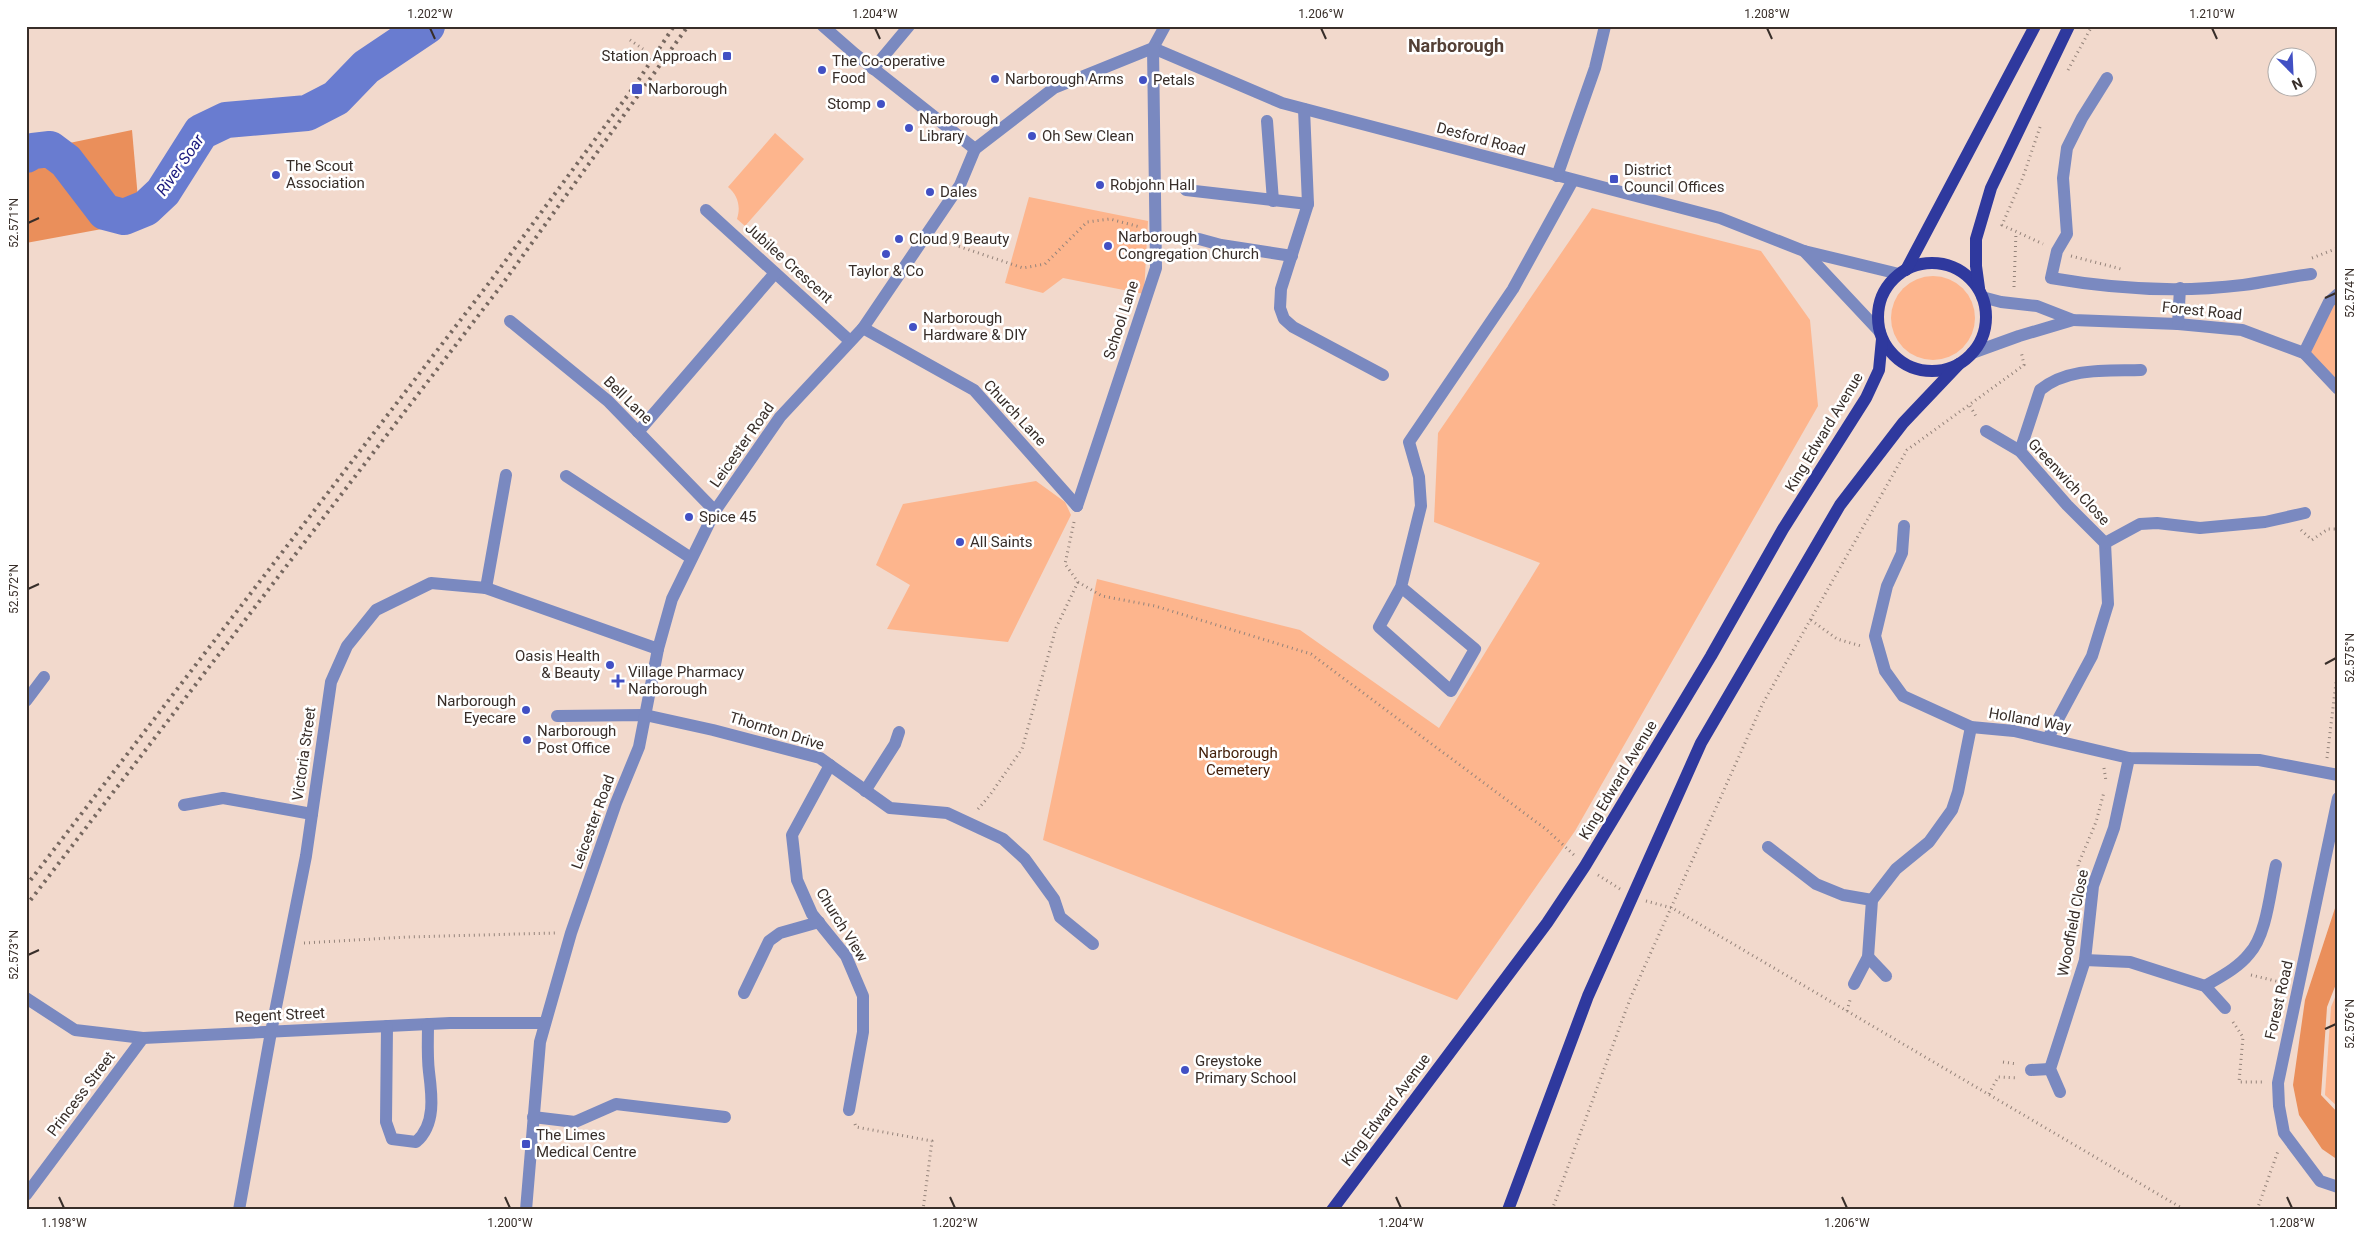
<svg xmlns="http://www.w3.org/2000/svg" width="2364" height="1236" viewBox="0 0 2364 1236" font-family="Roboto,sans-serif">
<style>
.green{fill:#fdb58d}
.forest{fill:#ea8f5b}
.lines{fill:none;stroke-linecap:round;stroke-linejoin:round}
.river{stroke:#697cd0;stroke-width:36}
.path{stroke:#94837a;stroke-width:3;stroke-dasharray:1 4;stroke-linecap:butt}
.minor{stroke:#7a89c0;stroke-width:12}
.major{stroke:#2f399e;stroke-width:12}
.rail{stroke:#776860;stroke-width:4;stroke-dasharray:2.5 5;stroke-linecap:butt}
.ticks{fill:none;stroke:#382e29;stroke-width:2}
.poi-dot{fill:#4250c4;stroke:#fff;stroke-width:2}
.labels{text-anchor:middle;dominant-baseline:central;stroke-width:5;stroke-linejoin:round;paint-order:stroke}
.poi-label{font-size:15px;fill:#382e29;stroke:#fff;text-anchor:start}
.street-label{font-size:15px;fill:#382e29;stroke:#fff}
.park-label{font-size:15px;fill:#45210b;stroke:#fff}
.water-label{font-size:16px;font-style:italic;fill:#1d1c80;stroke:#fff}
.quarter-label{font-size:18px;font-weight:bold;fill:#544036;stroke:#fff}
.neatline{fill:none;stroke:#382e29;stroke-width:2}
.ticks-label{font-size:12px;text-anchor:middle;fill:#382e29}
</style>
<rect width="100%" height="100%" fill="#f2d9cc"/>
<g class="green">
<path d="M775 133 804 159 745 226 737 219C741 207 738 195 728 187Z"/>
<polygon points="1029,197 1148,221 1144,294 1063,278 1043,293 1005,283"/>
<polygon points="1592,208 1761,251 1810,320 1818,406 1575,831 1457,1000 1043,840 1097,579 1300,630 1439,728 1540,563 1434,522 1438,433"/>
<circle cx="1933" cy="318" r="42"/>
<polygon points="2338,294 2338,389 2304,353"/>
<polygon points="1036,481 1065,502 1071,515 1008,642 887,629 910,585 876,565 903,504"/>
<polygon points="2338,990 2338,1107 2325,1095 2331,1007"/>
</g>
<g class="forest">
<polygon points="132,130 140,222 26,243 26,152"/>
<polygon points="2338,899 2338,979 2327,1007 2321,1095 2338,1113 2338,1160 2322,1149 2299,1115 2293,1085 2305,1000"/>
</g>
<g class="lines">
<polyline class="river" points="26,155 33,151 50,149 66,161 105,212 124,217 146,208 163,192 201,132 226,120 307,113 336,98 366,67 427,26"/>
<g class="path">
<polyline points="630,40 643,49"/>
<polyline points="2068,70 2092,26"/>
<polyline points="2040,127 2023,177 2002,225 2043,244"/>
<polyline points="940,240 1023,268 1045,264 1087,222 1110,219 1140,227"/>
<polyline points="2071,256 2121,269"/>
<polyline points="2312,258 2338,248"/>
<polyline points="2014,287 2016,232"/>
<polyline points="1970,406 1977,418"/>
<polyline points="1074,522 1065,564 1078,582 1102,596 1155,606 1311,654 1547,830 1574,855"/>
<polyline points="2301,530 2312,540 2328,529 2338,529"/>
<polyline points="1811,620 1837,639 1861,646"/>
<polyline points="2327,758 2338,666"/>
<polyline points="2104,768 2106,781"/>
<polyline points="978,809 990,795 1022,749 1056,628 1078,582"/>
<polyline points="1598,875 1620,889"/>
<polyline points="2079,876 2078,865 2096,822 2104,792"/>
<polyline points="1646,901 1672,908 2185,1210"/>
<polyline points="304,943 407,937 555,933"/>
<polyline points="2251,975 2284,983"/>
<polyline points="1847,1011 1850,1000"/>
<polyline points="2233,1022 2243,1037 2239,1082 2262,1082"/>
<polyline points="2003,1062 2017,1064"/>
<polyline points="1989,1094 1998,1077 2018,1078"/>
<polyline points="855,1124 856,1127 932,1141 923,1210"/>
<polyline points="1552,1210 1630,999 1763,703 1907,450 2024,365 2021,351"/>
<polyline points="2257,1210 2278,1151"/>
</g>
<g class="minor">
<polyline points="823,26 855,54 975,149"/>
<polyline points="1153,48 1282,103 1720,218 1804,251 1899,274"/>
<polyline points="873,69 909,26"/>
<path d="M2107 78 2082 118 2067 148 2063 178 2067 234 2057 251 2051 278C2114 289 2179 293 2243 285 2266 282 2288 277 2311 274"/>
<polyline points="1304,109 1308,204 1281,289 1280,308 1284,319 1293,327 1383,375"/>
<polyline points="1267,121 1273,201"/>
<polyline points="975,149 1054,88 1153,48 1165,26"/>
<polyline points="1557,176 1595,68 1605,26"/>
<polyline points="1186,190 1308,204"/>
<polyline points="706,210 850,341"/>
<polyline points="1199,239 1221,245 1292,256"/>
<polyline points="1804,251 1880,332"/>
<polyline points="1982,297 2001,302 2037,306 2073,320 2178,324 2242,330 2304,353 2338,389"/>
<polyline points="510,321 608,401 715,511"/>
<polyline points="2178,324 2180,288"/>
<polyline points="863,328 974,390 1077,506"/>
<polyline points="1972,353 2019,336 2073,320"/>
<polyline points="2304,353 2329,302 2338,294"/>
<polyline points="1986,431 2020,451 2067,505 2105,543 2108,604 2092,656 2048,738"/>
<polyline points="638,432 775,273"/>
<path d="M2020 451 2040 390C2068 367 2107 371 2141 370"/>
<polyline points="566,476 691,558"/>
<polyline points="1077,506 1156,268 1153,48"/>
<polyline points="1904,526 1902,553 1887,586 1875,636 1885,671 1903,696 1971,727 2014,731 2129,758 2259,760 2338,775"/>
<polyline points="2105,543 2140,524 2157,523 2200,528 2265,522 2305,513"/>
<polyline points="1401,587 1475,649 1451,691 1379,627 1401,587 1421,506 1419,477 1409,442 1513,289 1573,180"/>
<polyline points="486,588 506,475"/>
<polyline points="26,701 44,677"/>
<polyline points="557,716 645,715 713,730 820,758 890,808 947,813 1003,839 1025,859 1054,899 1060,917 1093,944"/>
<polyline points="830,765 792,835 797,880 812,914 846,956 863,996 863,1032 849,1110"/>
<polyline points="865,791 895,744 899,732"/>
<polyline points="2338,798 2278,1083 2279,1106 2284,1133 2320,1181 2338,1187"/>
<polyline points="184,805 223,798 312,814"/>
<polyline points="1768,847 1816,884 1843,895 1872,900"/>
<polyline points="1868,957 1886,976"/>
<polyline points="2085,960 2130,962 2205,986 2225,1008"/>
<polyline points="1854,984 1868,957 1872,900 1896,869 1929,842 1952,810 1958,792 1971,727"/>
<path d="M2205 986C2220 977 2238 968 2249 954 2267 935 2270 891 2276 865"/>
<polyline points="744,993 769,941 780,933 819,922"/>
<polyline points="26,998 75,1030 143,1038 450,1023 545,1023"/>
<path d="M387 1026 386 1122 392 1139 416 1142C436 1125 432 1095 429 1072 427 1056 428 1040 428 1024"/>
<polyline points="2031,1070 2050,1069"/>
<polyline points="2060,1092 2050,1069 2085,960 2093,886 2114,828 2129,758"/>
<polyline points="533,1117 575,1122 616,1104 725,1117"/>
<polyline points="26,1195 143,1038"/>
<polyline points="239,1210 271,1032 306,856 331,682 347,646 376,610 431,583 486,588 658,649"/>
<polyline points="526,1210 540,1042 571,933 616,803 639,747 658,649 672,599 715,511 780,417 863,328 960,185 975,149"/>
</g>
<g class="major">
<circle cx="1932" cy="317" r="54"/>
<polyline points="1906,270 2035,26"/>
<polyline points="1979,288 1976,266 1976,239 1991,188 2069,26"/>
<polyline points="1332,1210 1547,923 1585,866 1711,656 1783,529 1866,398 1879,370 1882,339"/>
<polyline points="1508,1210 1588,996 1701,743 1840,505 1903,423 1959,364"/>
</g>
<g class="rail">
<polyline points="26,886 492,279 636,84 674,26"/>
<polyline points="26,906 501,286 688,26"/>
</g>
</g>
<path class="ticks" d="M430 28 435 39M875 28 880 39M1321 28 1326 39M1767 28 1772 39M2212 28 2217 39M28 223 39 218M2325 298 2336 293M28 589 39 584M2325 664 2336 658M28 955 39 950M2325 1029 2336 1024M59 1197 64 1208M505 1197 510 1208M950 1197 955 1208M1396 1197 1401 1208M1842 1197 1847 1208M2287 1197 2292 1208"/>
<g class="poi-dot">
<rect x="722" y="51" width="10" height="10" rx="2.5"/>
<circle cx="822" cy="70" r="5"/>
<circle cx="995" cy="79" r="5"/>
<circle cx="1143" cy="80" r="5"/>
<rect x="631" y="83" width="12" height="12" rx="2.5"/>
<circle cx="881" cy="104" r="5"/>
<circle cx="909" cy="128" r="5"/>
<circle cx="1032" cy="136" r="5"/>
<circle cx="276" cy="175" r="5"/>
<rect x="1609" y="174" width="10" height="10" rx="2.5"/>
<circle cx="1100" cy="185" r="5"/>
<circle cx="930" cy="192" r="5"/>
<circle cx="899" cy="239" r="5"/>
<circle cx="1108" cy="246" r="5"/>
<circle cx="886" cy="254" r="5"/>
<circle cx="913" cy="327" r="5"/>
<circle cx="689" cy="517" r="5"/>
<circle cx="960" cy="542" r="5"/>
<circle cx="610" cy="665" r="5"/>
<path d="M615.5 673.5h5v5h5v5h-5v5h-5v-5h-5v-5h5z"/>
<circle cx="526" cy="710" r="5"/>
<circle cx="527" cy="740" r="5"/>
<circle cx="1185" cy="1070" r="5"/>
<rect x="521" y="1139" width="10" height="10" rx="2.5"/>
</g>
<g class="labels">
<g class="poi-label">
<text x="717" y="56" text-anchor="end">Station Approach</text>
<text x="832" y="61">The Co-operative<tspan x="832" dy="17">Food</tspan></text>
<text x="1005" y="79">Narborough Arms</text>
<text x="1153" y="80">Petals</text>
<text x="648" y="89">Narborough</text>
<text x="871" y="104" text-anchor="end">Stomp</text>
<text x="919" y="119">Narborough<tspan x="919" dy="17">Library</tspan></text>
<text x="1042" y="136">Oh Sew Clean</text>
<text x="286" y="166">The Scout<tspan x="286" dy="17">Association</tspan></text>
<text x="1624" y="170">District<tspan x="1624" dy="17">Council Offices</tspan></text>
<text x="1110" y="185">Robjohn Hall</text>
<text x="940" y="192">Dales</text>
<text x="1118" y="237">Narborough<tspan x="1118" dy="17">Congregation Church</tspan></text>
<text x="909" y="239">Cloud 9 Beauty</text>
<text x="886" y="271" text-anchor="middle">Taylor &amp; Co</text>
<text x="923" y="318">Narborough<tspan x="923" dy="17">Hardware &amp; DIY</tspan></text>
<text x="699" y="517">Spice 45</text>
<text x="970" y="542">All Saints</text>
<text x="600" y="656" text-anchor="end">Oasis Health<tspan x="600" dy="17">&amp; Beauty</tspan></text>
<text x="628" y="672">Village Pharmacy<tspan x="628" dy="17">Narborough</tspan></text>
<text x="516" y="701" text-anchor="end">Narborough<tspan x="516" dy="17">Eyecare</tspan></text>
<text x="537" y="731">Narborough<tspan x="537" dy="17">Post Office</tspan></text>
<text x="1195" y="1061">Greystoke<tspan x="1195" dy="17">Primary School</tspan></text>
<text x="536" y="1135">The Limes<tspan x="536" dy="17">Medical Centre</tspan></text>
</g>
<g class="street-label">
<text transform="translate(1481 139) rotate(15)">Desford Road</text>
<text transform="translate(789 263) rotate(42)">Jubilee Crescent</text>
<text transform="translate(2202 311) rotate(6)">Forest Road</text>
<text transform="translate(1121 320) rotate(-72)">School Lane</text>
<text transform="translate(628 400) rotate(44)">Bell Lane</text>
<text transform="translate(1015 413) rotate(47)">Church Lane</text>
<text transform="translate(1824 432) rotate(-59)">King Edward Avenue</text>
<text transform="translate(742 445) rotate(-55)">Leicester Road</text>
<text transform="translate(2069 482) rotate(47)">Greenwich Close</text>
<text transform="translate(2030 720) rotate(10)">Holland Way</text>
<text transform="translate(777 731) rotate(17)">Thornton Drive</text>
<text transform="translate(304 754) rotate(-82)">Victoria Street</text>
<text transform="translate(1618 780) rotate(-59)">King Edward Avenue</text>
<text transform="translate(593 822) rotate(-70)">Leicester Road</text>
<text transform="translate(2073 923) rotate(-79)">Woodfield Close</text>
<text transform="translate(842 925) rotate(58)">Church View</text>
<text transform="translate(2279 1000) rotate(-77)">Forest Road</text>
<text transform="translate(280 1015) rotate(-3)">Regent Street</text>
<text transform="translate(81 1094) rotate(-53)">Princess Street</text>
<text transform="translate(1386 1110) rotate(-53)">King Edward Avenue</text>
</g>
<g class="park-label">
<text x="1238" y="753">Narborough<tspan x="1238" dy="17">Cemetery</tspan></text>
</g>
<g class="water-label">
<text transform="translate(180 165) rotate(-55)">River Soar</text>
</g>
<g class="quarter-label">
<text x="1456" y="45">Narborough</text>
</g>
</g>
<rect width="2364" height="1236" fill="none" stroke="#ffffff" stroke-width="55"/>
<g transform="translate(2292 72) rotate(156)"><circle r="24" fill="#ffffff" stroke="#afaba9"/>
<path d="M0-4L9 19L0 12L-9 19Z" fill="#4250c4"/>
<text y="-8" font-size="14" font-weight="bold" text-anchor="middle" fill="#382e29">N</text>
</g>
<rect x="28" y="28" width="2308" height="1180" class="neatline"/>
<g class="ticks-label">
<text x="430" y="18">1.202°W</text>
<text x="875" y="18">1.204°W</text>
<text x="1321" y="18">1.206°W</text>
<text x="1767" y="18">1.208°W</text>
<text x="2212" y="18">1.210°W</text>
<text transform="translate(14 223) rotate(-90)" y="4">52.571°N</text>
<text transform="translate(2350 293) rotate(-90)" y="4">52.574°N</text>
<text transform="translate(14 589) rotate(-90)" y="4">52.572°N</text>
<text transform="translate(2350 658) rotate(-90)" y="4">52.575°N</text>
<text transform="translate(14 955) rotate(-90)" y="4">52.573°N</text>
<text transform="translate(2350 1024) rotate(-90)" y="4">52.576°N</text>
<text x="64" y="1227">1.198°W</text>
<text x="510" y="1227">1.200°W</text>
<text x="955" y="1227">1.202°W</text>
<text x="1401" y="1227">1.204°W</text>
<text x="1847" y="1227">1.206°W</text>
<text x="2292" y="1227">1.208°W</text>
</g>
</svg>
